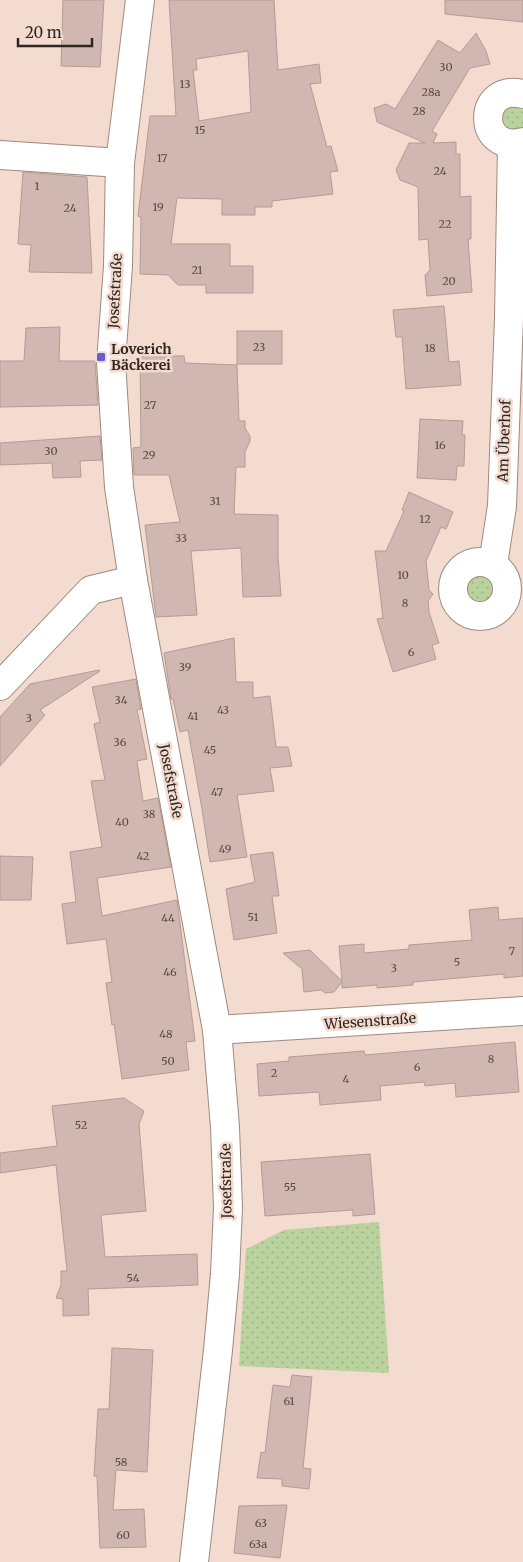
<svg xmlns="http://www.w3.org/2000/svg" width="523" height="1562" viewBox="0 0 523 1562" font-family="Merriweather,serif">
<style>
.grass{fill:url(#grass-dots)}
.building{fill:#d1b7b1;stroke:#b49b94;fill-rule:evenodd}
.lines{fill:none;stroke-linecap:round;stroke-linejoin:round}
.minor-casing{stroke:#9f897e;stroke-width:30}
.minor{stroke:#fff;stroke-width:28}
.poi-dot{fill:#645fd8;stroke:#f3dbcf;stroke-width:2}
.labels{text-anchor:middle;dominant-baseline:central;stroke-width:5;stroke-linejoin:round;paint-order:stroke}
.number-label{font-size:11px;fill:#584a45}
.street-label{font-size:14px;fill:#2f2621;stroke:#f3dbcf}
.poi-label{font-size:14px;font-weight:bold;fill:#2f2621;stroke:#f3dbcf;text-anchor:start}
</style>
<defs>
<pattern id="grass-dots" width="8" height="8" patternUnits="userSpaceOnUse" patternTransform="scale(1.25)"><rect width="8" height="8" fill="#b9d29e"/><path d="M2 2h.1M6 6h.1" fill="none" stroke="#9fb488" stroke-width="1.8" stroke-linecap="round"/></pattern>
</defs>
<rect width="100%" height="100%" fill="#f3dbcf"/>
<g class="grass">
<polygon points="515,105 523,110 523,127 517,131 510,132 500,123 503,109"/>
<circle cx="481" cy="587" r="14"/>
<polygon points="379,1222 389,1373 239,1366 246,1249 284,1230"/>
</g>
<g class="building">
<polygon points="63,0 104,0 100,67 61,66"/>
<path d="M169 0H274L278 70 319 64 321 83 310 84 327 147 331 146 338 171 330 172 333 194 272 201V207H255V215H222V199L177 198 171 244H230V266H253V293H206V285H178L168 275 140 274 141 217 138 216 150 116H176ZM248 51 251 112 199 121 193 70H197L196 59Z"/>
<polygon points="445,0 523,0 523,22 445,14"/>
<polygon points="476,33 486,51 490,64 470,68 432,131 437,134 433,143 456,142 456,154 460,154 460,197 471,196 471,239 468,239 472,292 427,296 425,275 430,270 428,239 419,240 418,187 400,180 396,170 409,143 425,143 377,122 374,108 386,104 395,109 438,40 460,53"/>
<polygon points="23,172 87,177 92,273 29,272 31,245 18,244"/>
<polygon points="444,306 449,362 459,361 461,385 406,389 402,337 396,337 393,310"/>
<polygon points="60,327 59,361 95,361 98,405 0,407 0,361 24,361 26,328"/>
<rect x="237" y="331" width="45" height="33"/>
<polygon points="140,356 184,356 185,363 237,365 239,421 245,421 245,428 250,436 250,441 245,452 245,467 236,467 234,514 278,515 278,556 281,596 243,597 241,548 191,551 197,615 156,617 145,525 180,522 169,475 134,475 133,448 141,447"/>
<polygon points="420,419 463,421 462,435 465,435 464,466 457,466 456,480 417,478"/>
<polygon points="100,436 102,460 80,461 81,477 53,478 52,463 0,465 0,443"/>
<polygon points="409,492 453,512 446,529 441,527 426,561 429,590 433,594 428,601 429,612 439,643 432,645 436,659 393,672 377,619 383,618 375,551 386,551 404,511 402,510"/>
<polygon points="234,638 236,682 253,682 253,698 270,696 276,747 288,747 292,766 270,768 274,791 237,795 247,857 210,862 202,809 188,730 180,732 173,699 171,699 164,653"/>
<polygon points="99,670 100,671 40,710 45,715 0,766 0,717 30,684"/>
<polygon points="136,679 141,709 137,710 147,759 137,761 143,801 158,798 171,867 97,878 102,916 177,900 195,1041 186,1042 189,1070 122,1079 114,1024 112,1025 106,983 112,982 106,939 67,944 62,904 76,902 70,852 102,847 91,781 105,780 94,724 100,722 92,687"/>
<polygon points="273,852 279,896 272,896 277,933 234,940 226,889 255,882 250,855"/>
<polygon points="0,856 33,857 31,900 0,900"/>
<polygon points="498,907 499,920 523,918 523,976 504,978 504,974 413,982 413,985 377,988 377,985 342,988 342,982 334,992 325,993 321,990 304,992 302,969 283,953 310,950 342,981 339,946 364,944 364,953 409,949 409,945 472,940 469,910"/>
<polygon points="515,1042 519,1092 456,1097 455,1083 425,1086 424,1082 380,1086 381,1100 320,1105 319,1092 259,1096 257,1064 289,1061 289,1057 364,1051 365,1055"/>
<polygon points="124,1098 144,1111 139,1124 146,1211 101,1215 105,1257 197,1254 198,1285 88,1289 89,1315 63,1316 63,1299 56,1298 61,1285 61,1271 67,1271 56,1165 0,1173 0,1153 57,1146 52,1106"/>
<polygon points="370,1154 375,1214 353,1216 353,1210 265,1216 261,1162"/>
<polygon points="112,1348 153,1350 147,1472 116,1470 113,1510 144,1509 146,1547 100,1548 97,1476 94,1476 98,1409 109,1409"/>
<polygon points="292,1375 312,1377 303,1468 311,1469 309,1489 282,1486 282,1479 257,1478 261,1452 265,1453 273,1385 290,1387"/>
<polygon points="287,1505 280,1558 234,1553 239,1506"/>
</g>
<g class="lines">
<g class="minor-casing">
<g id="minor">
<polyline points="140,0 120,163 118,266 111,362 119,487 133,580 217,1030 225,1127 228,1208 225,1274 218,1350 194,1562"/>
<path d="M523 94C476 83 477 154 523 142"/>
<polyline points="0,155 120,163"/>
<circle cx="480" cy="589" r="27"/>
<polyline points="493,564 502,506 509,318 512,144"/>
<polyline points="0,686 91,590 133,580"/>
<polyline points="217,1030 523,1011"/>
</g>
</g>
<use href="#minor" class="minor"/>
</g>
<rect class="poi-dot" x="96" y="352" width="10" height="10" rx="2.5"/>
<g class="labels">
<g class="number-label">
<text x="446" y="67">30</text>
<text x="185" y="84">13</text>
<text x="431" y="92">28a</text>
<text x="419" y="111">28</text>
<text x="200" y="130">15</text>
<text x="162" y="158">17</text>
<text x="440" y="171">24</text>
<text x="37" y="186">1</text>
<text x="158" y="207">19</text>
<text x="70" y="208">24</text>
<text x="445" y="224">22</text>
<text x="197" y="270">21</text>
<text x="449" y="281">20</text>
<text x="259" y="347">23</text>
<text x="430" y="348">18</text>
<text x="150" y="405">27</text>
<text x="440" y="445">16</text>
<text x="51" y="451">30</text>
<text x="149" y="455">29</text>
<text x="215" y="501">31</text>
<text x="425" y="519">12</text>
<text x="181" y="538">33</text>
<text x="403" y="575">10</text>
<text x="405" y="603">8</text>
<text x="411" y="652">6</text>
<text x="185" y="667">39</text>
<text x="121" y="700">34</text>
<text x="223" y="710">43</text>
<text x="193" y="716">41</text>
<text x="29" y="718">3</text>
<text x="120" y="742">36</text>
<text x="210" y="750">45</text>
<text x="217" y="792">47</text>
<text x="149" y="814">38</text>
<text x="122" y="822">40</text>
<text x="225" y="849">49</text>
<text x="143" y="856">42</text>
<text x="253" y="917">51</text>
<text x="168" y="918">44</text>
<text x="512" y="951">7</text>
<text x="457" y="962">5</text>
<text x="394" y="968">3</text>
<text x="170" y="972">46</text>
<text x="166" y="1034">48</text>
<text x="491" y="1059">8</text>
<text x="168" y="1061">50</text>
<text x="417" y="1067">6</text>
<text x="274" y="1073">2</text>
<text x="346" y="1079">4</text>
<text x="81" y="1125">52</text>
<text x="290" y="1187">55</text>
<text x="133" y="1278">54</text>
<text x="289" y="1401">61</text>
<text x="121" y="1462">58</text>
<text x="261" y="1523">63</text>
<text x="123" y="1535">60</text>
<text x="258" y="1544">63a</text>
</g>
<g class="street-label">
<text transform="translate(115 291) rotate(-87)">Josefstraße</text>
<text transform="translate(504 441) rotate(-88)">Am Überhof</text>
<text transform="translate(171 781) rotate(79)">Josefstraße</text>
<text transform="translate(370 1021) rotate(-4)">Wiesenstraße</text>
<text transform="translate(226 1181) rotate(-91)">Josefstraße</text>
</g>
<g class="poi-label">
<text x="111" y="349">Loverich<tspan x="111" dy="16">Bäckerei</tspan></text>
</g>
</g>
<path d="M18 38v8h74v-8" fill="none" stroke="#2f2621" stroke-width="2.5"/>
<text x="25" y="38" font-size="15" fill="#2f2621" stroke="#f3dbcf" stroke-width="4" paint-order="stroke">20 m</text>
</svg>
